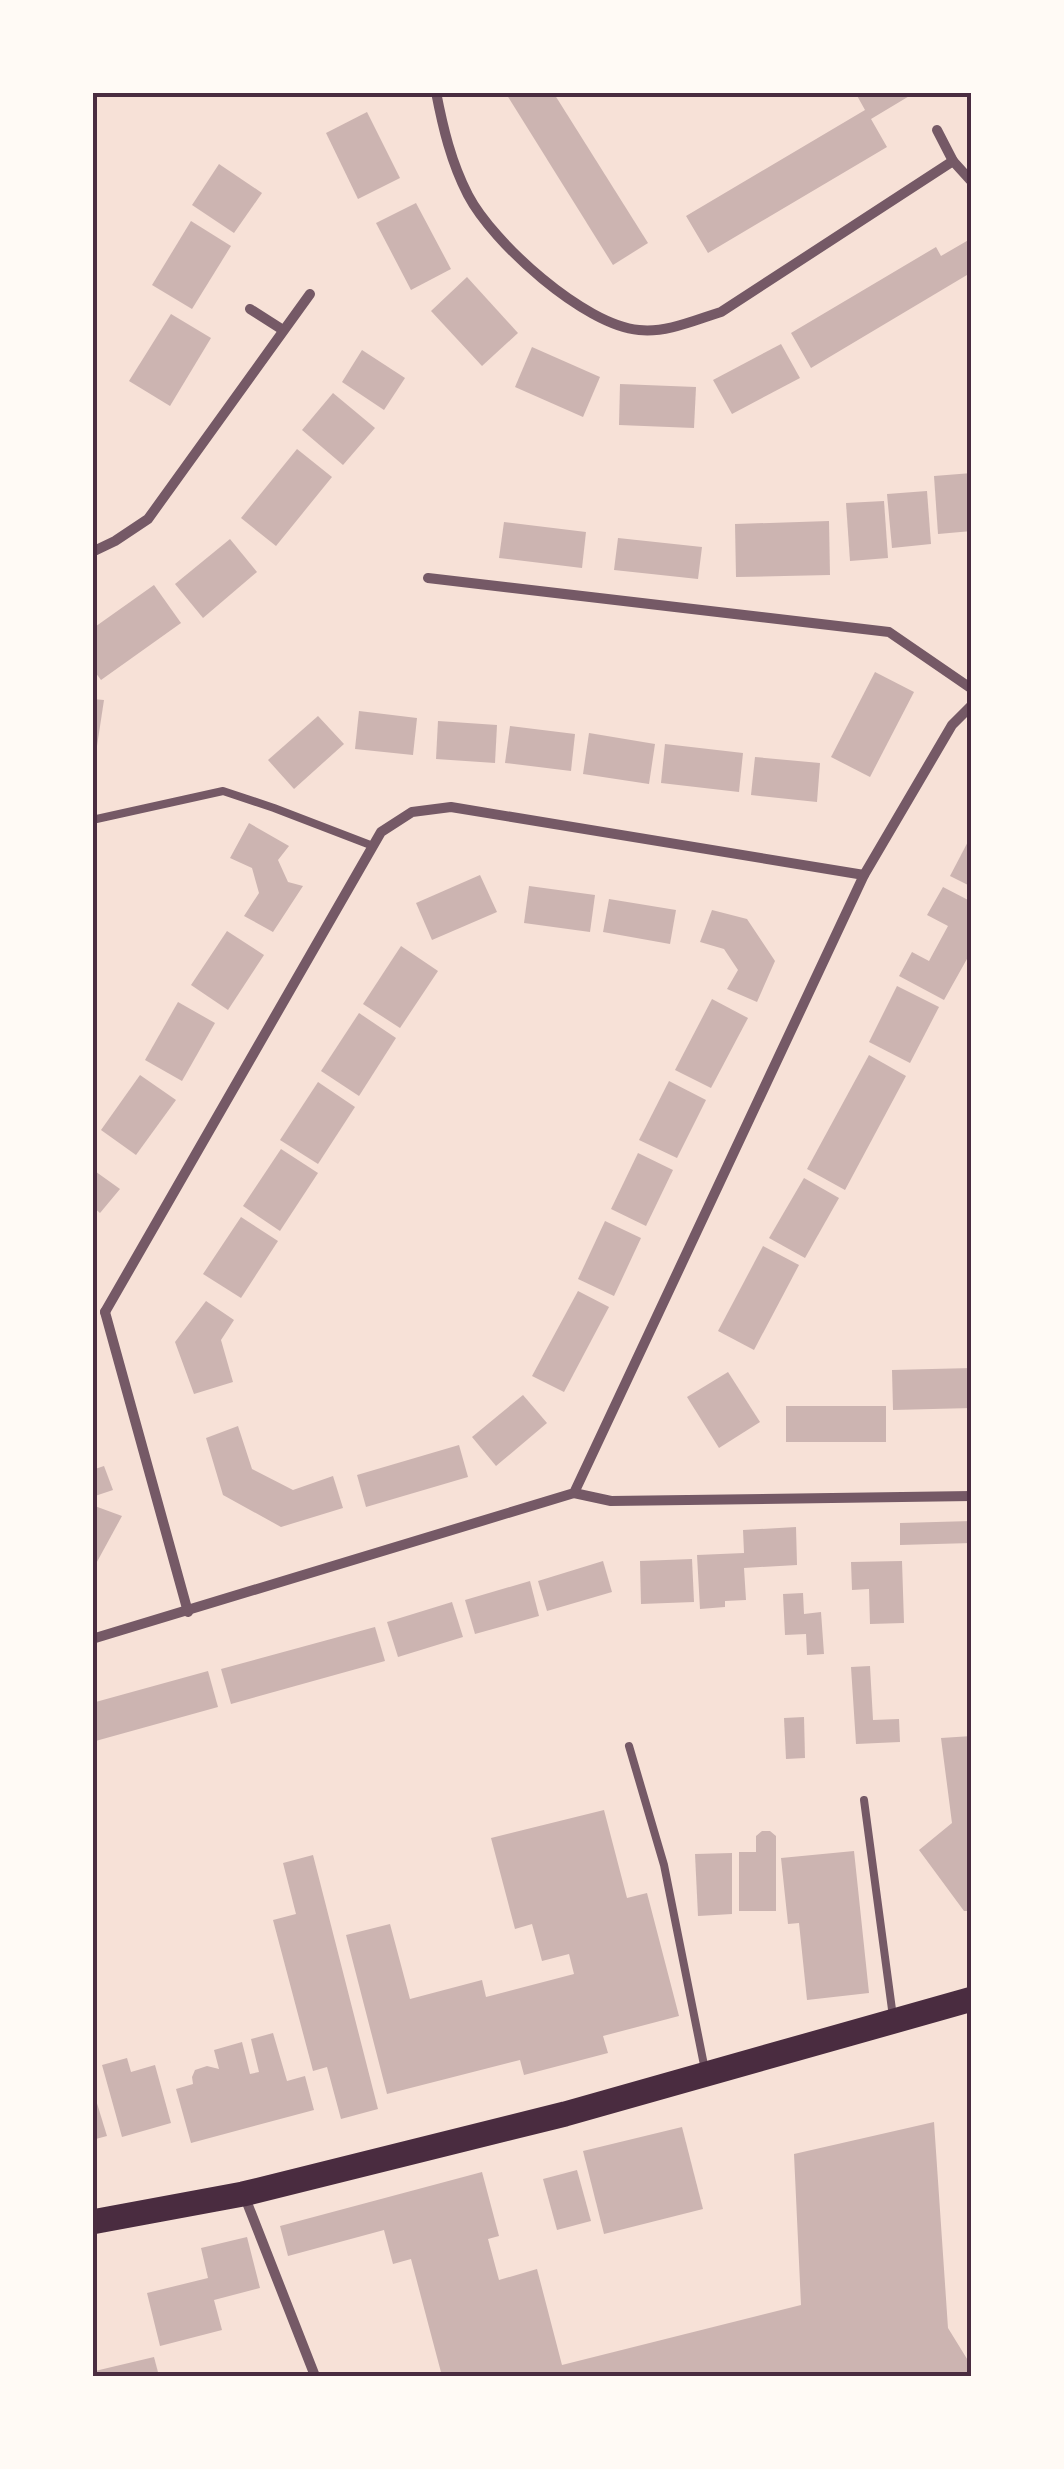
<svg xmlns="http://www.w3.org/2000/svg" width="1064" height="2469" viewBox="0 0 1064 2469" font-family="'Alegreya Sans',sans-serif">
<style>
.building{fill:#ccb4b1}
.lines{fill:none;stroke-linecap:round;stroke-linejoin:round}
.service{stroke:#755966;stroke-width:8}
.minor{stroke:#755966;stroke-width:10}
.primary{stroke:#4a2c40;stroke-width:25}
.neatline{fill:none;stroke:#4a2c40;stroke-width:4}
</style>
<rect width="100%" height="100%" fill="#f7e1d7"/>
<g class="building">
<polygon points="505,92 553,92 648,243 613,265"/>
<polygon points="855,92 916,92 871,119 887,147 708,253 686,216 865,110"/>
<polygon points="367,112 400,178 358,199 326,133"/>
<polygon points="219,164 262,193 234,233 192,205"/>
<polygon points="416,203 451,269 411,290 376,223"/>
<polygon points="191,221 231,246 192,309 152,285"/>
<polygon points="972,238 972,272 811,368 791,333 936,247 941,256"/>
<polygon points="467,277 518,333 482,366 431,311"/>
<polygon points="171,314 211,338 170,406 129,381"/>
<polygon points="781,344 800,378 732,414 713,380"/>
<polygon points="532,347 600,377 583,417 515,387"/>
<polygon points="362,350 405,378 384,410 342,382"/>
<polygon points="620,384 696,387 694,428 619,425"/>
<polygon points="333,393 375,428 343,465 302,430"/>
<polygon points="297,449 332,477 276,546 241,518"/>
<polygon points="972,473 972,531 938,534 934,476"/>
<polygon points="927,491 931,544 892,548 887,494"/>
<polygon points="884,501 888,558 850,561 846,503"/>
<polygon points="829,521 830,575 736,577 735,524"/>
<polygon points="504,522 586,532 582,568 499,558"/>
<polygon points="618,538 702,547 698,579 614,570"/>
<polygon points="230,539 257,572 203,618 175,584"/>
<polygon points="154,585 181,623 101,680 92,668 92,629"/>
<polygon points="875,672 914,692 870,777 831,757"/>
<polygon points="92,699 104,700 95,759 92,759"/>
<polygon points="359,711 417,718 413,755 355,749"/>
<polygon points="318,716 344,744 294,789 268,760"/>
<polygon points="438,721 497,725 495,763 436,759"/>
<polygon points="510,726 575,734 571,771 505,763"/>
<polygon points="589,733 655,744 649,784 583,774"/>
<polygon points="665,744 743,753 739,792 661,783"/>
<polygon points="755,757 820,763 817,802 751,795"/>
<polygon points="249,823 289,846 278,860 288,882 303,886 273,932 244,916 259,893 252,868 230,858"/>
<polygon points="972,834 972,887 950,876"/>
<polygon points="480,875 497,912 432,940 416,903"/>
<polygon points="529,886 595,895 590,932 524,923"/>
<polygon points="943,887 972,902 972,950 944,1000 899,976 912,952 929,961 948,926 927,915"/>
<polygon points="609,899 676,910 670,944 603,932"/>
<polygon points="712,910 747,919 775,961 757,1002 727,989 738,970 724,949 700,942"/>
<polygon points="227,931 264,955 228,1010 191,985"/>
<polygon points="401,946 438,971 400,1028 363,1004"/>
<polygon points="897,986 939,1007 910,1063 869,1042"/>
<polygon points="712,999 748,1018 711,1088 675,1070"/>
<polygon points="178,1002 215,1023 182,1081 145,1060"/>
<polygon points="359,1013 396,1038 359,1096 321,1071"/>
<polygon points="869,1055 906,1076 845,1190 807,1169"/>
<polygon points="140,1075 176,1100 136,1155 101,1130"/>
<polygon points="669,1081 706,1100 677,1158 639,1140"/>
<polygon points="318,1082 355,1107 318,1164 280,1140"/>
<polygon points="281,1149 318,1173 280,1231 243,1206"/>
<polygon points="638,1153 673,1170 646,1226 611,1209"/>
<polygon points="92,1169 120,1189 100,1213 92,1206"/>
<polygon points="804,1178 839,1198 805,1258 769,1238"/>
<polygon points="241,1217 278,1241 241,1298 203,1274"/>
<polygon points="605,1221 641,1238 614,1296 578,1279"/>
<polygon points="763,1246 799,1265 754,1350 718,1331"/>
<polygon points="578,1291 609,1307 564,1392 532,1376"/>
<polygon points="206,1301 234,1320 221,1340 233,1382 194,1394 175,1342"/>
<polygon points="972,1368 972,1408 893,1410 892,1370"/>
<polygon points="728,1372 760,1422 719,1448 687,1397"/>
<polygon points="523,1395 547,1423 496,1466 472,1437"/>
<rect x="786" y="1406" width="100" height="36"/>
<polygon points="238,1426 252,1469 293,1490 333,1476 343,1508 281,1527 223,1495 206,1438"/>
<polygon points="459,1445 468,1477 366,1507 357,1475"/>
<polygon points="104,1466 113,1490 92,1497 92,1470"/>
<polygon points="92,1505 122,1516 92,1571"/>
<polygon points="972,1521 972,1543 900,1545 900,1523"/>
<polygon points="796,1527 797,1565 744,1568 746,1600 725,1601 725,1607 700,1609 697,1555 744,1553 743,1530"/>
<polygon points="692,1559 694,1602 641,1604 640,1561"/>
<polygon points="603,1561 612,1592 547,1611 538,1581"/>
<polygon points="902,1561 904,1623 870,1624 869,1589 852,1590 851,1562"/>
<polygon points="530,1581 539,1616 475,1634 465,1600"/>
<polygon points="803,1593 804,1614 821,1612 824,1654 807,1655 806,1634 785,1635 783,1594"/>
<polygon points="452,1602 463,1637 398,1657 387,1622"/>
<polygon points="375,1627 385,1661 231,1704 221,1669"/>
<polygon points="870,1666 873,1720 899,1719 900,1742 856,1744 851,1667"/>
<polygon points="208,1671 218,1707 92,1742 92,1703"/>
<polygon points="804,1717 805,1758 786,1759 784,1718"/>
<polygon points="972,1736 972,1911 964,1911 919,1850 952,1823 941,1738"/>
<polygon points="604,1810 627,1898 647,1893 679,2016 603,2036 608,2053 524,2075 520,2060 387,2094 346,1935 390,1924 410,1999 482,1980 486,1997 574,1974 569,1954 542,1961 532,1924 515,1929 491,1838"/>
<polygon points="762,1831 770,1831 776,1836 776,1911 739,1911 739,1852 756,1852 756,1836"/>
<polygon points="854,1851 869,1993 807,2000 799,1923 788,1924 781,1858"/>
<polygon points="732,1853 732,1914 698,1916 695,1854"/>
<polygon points="313,1855 378,2109 341,2119 327,2067 313,2071 273,1920 296,1914 283,1863"/>
<polygon points="273,2033 287,2081 305,2076 314,2110 191,2143 176,2089 193,2084 192,2077 195,2070 207,2066 219,2069 214,2050 242,2042 250,2074 259,2072 251,2039"/>
<polygon points="127,2058 131,2072 155,2065 171,2123 122,2137 102,2065"/>
<polygon points="92,2087 107,2136 92,2140"/>
<polygon points="934,2122 948,2328 972,2367 972,2376 442,2376 411,2259 393,2264 384,2230 288,2256 280,2226 482,2172 499,2236 488,2239 499,2280 537,2269 562,2365 801,2305 794,2154"/>
<polygon points="682,2127 703,2209 604,2234 583,2151"/>
<polygon points="577,2170 591,2221 557,2230 543,2179"/>
<polygon points="247,2237 260,2288 214,2300 222,2330 160,2346 147,2293 208,2278 201,2248"/>
<polygon points="154,2357 159,2376 97,2376 95,2371"/>
</g>
<g class="lines">
<g class="service">
<polyline points="92,820 223,791 274,808 373,846"/>
<polyline points="629,1746 664,1865 705,2070"/>
<polyline points="864,1800 893,2017"/>
</g>
<g class="minor">
<path d="M436 92C443 128 451 162 468 195 493 243 584 325 639 330 667 333 695 320 721 312L953 161"/>
<polyline points="937,130 953,161 972,182"/>
<polyline points="250,309 283,330"/>
<polyline points="92,552 115,541 148,519 310,294"/>
<polyline points="428,578 889,632 972,689"/>
<polyline points="105,1312 381,832 412,812 451,807 864,875"/>
<polyline points="105,1312 188,1612"/>
<polyline points="574,1493 611,1501 972,1496"/>
<polyline points="92,1639 574,1493 864,875 952,725 972,705"/>
<polyline points="244,2195 315,2376"/>
</g>
<polyline class="primary" points="92,2222 243,2194 565,2114 972,1999"/>
</g>
<rect width="1064" height="2469" fill="none" stroke="#fffaf5" stroke-width="190"/>
<rect x="95" y="95" width="874" height="2279" class="neatline"/>
</svg>
